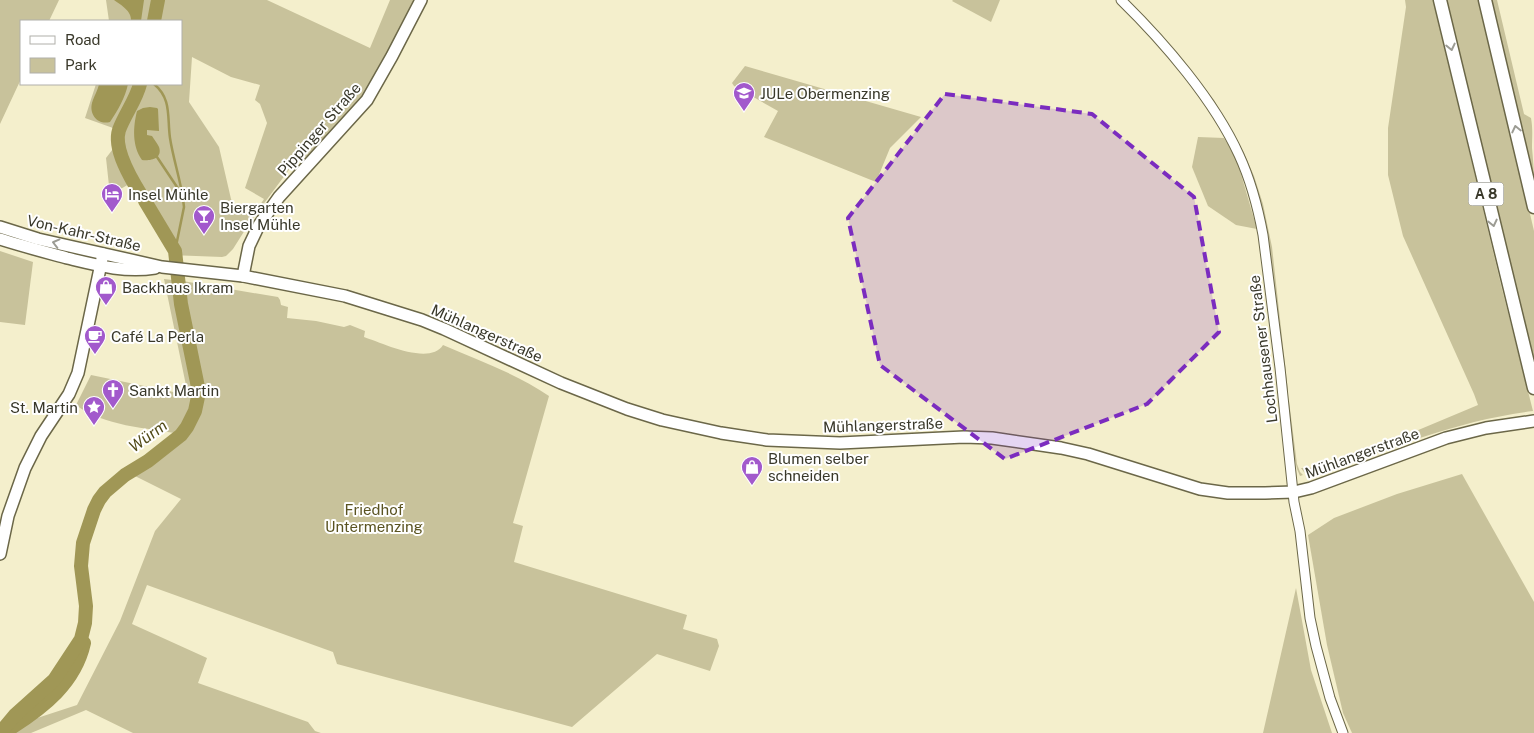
<svg xmlns="http://www.w3.org/2000/svg" width="1534" height="733" viewBox="0 0 1534 733" font-family="'Public Sans',sans-serif">
<style>
.green{fill:#c8c29b;fill-rule:evenodd}
.water{fill:#a09756}
.lines{fill:none;stroke-linecap:round;stroke-linejoin:round}
.stream{stroke:#a09756;stroke-width:2.5}
.river{stroke:#a09756;stroke-width:14}
.minor-casing{stroke:#6b6748;stroke-width:11}
.major-casing{stroke:#6b6748;stroke-width:14}
.highway-casing{stroke:#6b6748;stroke-width:15}
.minor{stroke:#fff;stroke-width:9}
.major{stroke:#fff;stroke-width:11}
.highway{stroke:#fff;stroke-width:12}
.oneway{stroke:#9c9c94}
.marked{fill:#7b2cbf;fill-opacity:0.2;stroke:#7b2cbf;stroke-width:4;stroke-dasharray:10 6;stroke-linejoin:round}
.labels{text-anchor:middle;dominant-baseline:central;stroke-width:4;stroke-linejoin:round;paint-order:stroke}
.shield{fill:#fff;stroke:#74746a;stroke-width:1}
.shield-label{font-size:14px;font-weight:bold;fill:#39382a}
.poi-label{font-size:15px;fill:#39382a;stroke:#fff;text-anchor:start}
.street-label{font-size:15px;fill:#39382a;stroke:#fff}
.park-label{font-size:15px;fill:#5a5321;stroke:#fff}
.water-label{font-size:16px;font-style:italic;fill:#524b18;stroke:#fff}
</style>
<rect width="100%" height="100%" fill="#f4efcc"/>
<g class="green">
<polygon points="0,0 59,0 49,21 21,21 21,79 0,124"/>
<path d="M106 0H267L370 48 390 0H417L370 89 311 155 297 159 250 222 233 249 226 256 222 257 170 255 161 229 131 183 110 195 106 158 116 145 113 128 85 118 96 84H181V21H109ZM192 57 231 77 260 85 255 100 260 104 267 123 245 188 264 199 252 217 235 208 231 199 219 147 189 102Z"/>
<polygon points="953,0 1000,0 991,22 952,1"/>
<path d="M1405 0H1433L1502 289 1533 411C1460 420 1393 447 1325 472 1315 476 1307 478 1301 468L1330 467 1478 405 1474 394 1403 236 1388 175V128L1406 7Z"/>
<polygon points="1446,0 1480,0 1534,231 1534,361"/>
<path d="M1491 0H1497L1524 114 1531 118C1533 129 1532 137 1532 148 1533 159 1534 170 1534 181Z"/>
<polygon points="745,66 921,117 890,148 876,182 764,137 778,111 734,86 732,83"/>
<polygon points="1194,75 1214,100 1243,151 1254,176 1263,204 1272,247 1288,391 1286,390 1269,248 1260,204 1251,177"/>
<polygon points="1198,137 1224,138 1236,157 1257,229 1236,225 1208,206 1192,167"/>
<polygon points="0,251 33,262 25,325 0,322"/>
<path d="M164 279C202 283 239 291 278 297L280 300 281 305 288 307 287 318 316 321 344 327 350 325 365 331 364 337C382 343 430 366 443 345 478 360 517 374 549 396L513 523 523 526 514 562 687 615 683 629 717 639 719 646 710 671 657 654 572 727 337 664 333 652 147 585 132 624 207 658 198 683 308 722 315 731 321 733H133L86 710 31 733H0V730L14 715 25 722 77 705 120 621 155 531 181 499 127 472 181 434C147 428 103 426 76 405L91 375 188 395Z"/>
<polygon points="1289,401 1297,464 1300,472 1303,475 1300,476 1297,469 1294,456 1288,403"/>
<polygon points="1462,474 1534,602 1534,733 1352,733 1343,713 1327,645 1308,535 1334,518 1397,494"/>
<polygon points="1296,588 1311,670 1332,733 1263,733"/>
</g>
<g class="water">
<path d="M114 0H144L141 21H131C132 11 121 5 114 0Z"/>
<path d="M99 84H128C125 98 118 110 110 122 98 125 89 115 92 103 94 96 98 90 99 84Z"/>
<path d="M150 107 157 108 158 109 159 131 147 130V135L152 136C154 139 157 143 159 147 163 159 150 161 142 160 132 146 133 127 137 111L143 108Z"/>
</g>
<g class="lines">
<g class="stream">
<path d="M154 84C172 99 167 117 170 138 173 158 180 178 183 199L184 207 175 251"/>
<polyline points="157,157 181,193"/>
</g>
<g class="river">
<polyline points="154,21 158,0"/>
<path d="M140 84C136 100 125 114 119 130 113 149 131 179 141 195"/>
<path d="M11 728C44 707 75 683 84 643"/>
<polyline points="0,733 15,715 54,680 81,639 85,623 86,606 81,566 83,543 94,510 99,500 105,492 125,475 148,461 181,435 187,427 195,411 199,392 181,304 175,251 145,201"/>
</g>
<g class="minor-casing">
<path id="minor" d="M1121 0C1164 42 1214 100 1239 155 1251 181 1258 208 1263 235L1280 368 1294 502 1300 531 1310 618 1316 646 1330 698 1343 733"/>
</g>
<g class="major-casing">
<g id="major">
<polyline points="0,227 38,239 162,267 243,276 345,296 422,320 444,329 561,383 627,409 662,420 721,433 767,440 840,443 964,437 992,438 1061,448 1088,454 1200,489 1228,493 1265,493 1294,492 1311,488 1446,438 1486,428 1534,421"/>
<path d="M0 239C22 246 45 252 67 258 96 265 125 273 155 268"/>
<polyline points="243,276 249,246 259,225 279,197 367,100 392,56 421,0"/>
<polyline points="0,554 8,516 25,468 41,436 69,394 78,373 103,254"/>
</g>
</g>
<g class="highway-casing">
<g id="highway">
<polyline points="1440,0 1534,388"/>
<polyline points="1485,0 1534,207"/>
</g>
</g>
<use href="#minor" class="minor"/>
<use href="#major" class="major"/>
<use href="#highway" class="highway"/>
</g>
<defs><path id="oneway-chevron" d="M-2-3.5L2.5 0L-2 3.5" fill="none" stroke-width="1.6" stroke-linecap="round" stroke-linejoin="round" transform="scale(1.25)"/></defs>
<g class="oneway">
<use href="#oneway-chevron" transform="translate(1451 47) rotate(77)"/>
<use href="#oneway-chevron" transform="translate(1516 129) rotate(-103)"/>
<use href="#oneway-chevron" transform="translate(1493 223) rotate(77)"/>
<use href="#oneway-chevron" transform="translate(56 243) rotate(-166)"/>
</g>
<path class="marked" d="M945 94 1092 114 1194 197 1219 332 1147 404 1005 459 880 365 848 218Z"/>
<defs>
<g id="school-pin" transform="scale(1.125)"><path d="M0 17L-7.5 6A9.5 9.5 0 1 1 7.5 6Z" fill="#a259cc" stroke="#fff"/><path d="M0-5L7-2L0 1L-7-2ZM-4 1L0 2.5L4 1V4Q0 6-4 4Z" fill="#fff"/></g>
<g id="hotel-pin" transform="scale(1.125)"><path d="M0 17L-7.5 6A9.5 9.5 0 1 1 7.5 6Z" fill="#a259cc" stroke="#fff"/><path d="M-6-4.5h1.5V1H6V5H4.5V3h-9V5H-6ZM-4 0a1.8 1.8 0 1 1 3.6 0ZM.5 0V-2.5h3Q6-2.5 6 0Z" fill="#fff"/></g>
<g id="bar-pin" transform="scale(1.125)"><path d="M0 17L-7.5 6A9.5 9.5 0 1 1 7.5 6Z" fill="#a259cc" stroke="#fff"/><path d="M-6-5H6L.8 .8V4.5H3.5V6h-7V4.5H-.8V.8Z" fill="#fff"/></g>
<g id="shop-pin" transform="scale(1.125)"><path d="M0 17L-7.5 6A9.5 9.5 0 1 1 7.5 6Z" fill="#a259cc" stroke="#fff"/><path d="M-5-2.5h2.3a2.7 3.5 0 0 1 5.4 0H5L5.5 6h-11ZM-1.5-2.5h3a1.5 2.3 0 0 0-3 0Z" fill="#fff"/></g>
<g id="cafe-pin" transform="scale(1.125)"><path d="M0 17L-7.5 6A9.5 9.5 0 1 1 7.5 6Z" fill="#a259cc" stroke="#fff"/><path d="M-5.5-4.5H6V0H3Q3 3.5 0 3.5H-2.5Q-5.5 3.5-5.5 0ZM3-3.2v2h1.7v-2ZM-6 4.5H4V6H-6Z" fill="#fff"/></g>
<g id="church-pin" transform="scale(1.125)"><path d="M0 17L-7.5 6A9.5 9.5 0 1 1 7.5 6Z" fill="#a259cc" stroke="#fff"/><path d="M-1.2-6h2.4v3.5h3.3v2.4h-3.3V6h-2.4V-.1h-3.3v-2.4h3.3Z" fill="#fff"/></g>
<g id="sight-pin" transform="scale(1.125)"><path d="M0 17L-7.5 6A9.5 9.5 0 1 1 7.5 6Z" fill="#a259cc" stroke="#fff"/><path d="M0-6L1.8-2.2L6-1.7L2.9 1.2L3.7 5.4L0 3.3L-3.7 5.4L-2.9 1.2L-6-1.7L-1.8-2.2Z" fill="#fff"/></g>
</defs>
<g fill-rule="evenodd">
<use href="#school-pin" x="744" y="93"/>
<use href="#hotel-pin" x="112" y="194"/>
<use href="#bar-pin" x="204" y="216"/>
<use href="#shop-pin" x="106" y="287"/>
<use href="#cafe-pin" x="95" y="336"/>
<use href="#church-pin" x="113" y="390"/>
<use href="#sight-pin" x="94" y="407"/>
<use href="#shop-pin" x="752" y="467"/>
</g>
<g class="labels">
<rect class="shield" x="1468.5" y="182.5" width="35" height="23" rx="4"/>
<g class="shield-label">
<text x="1486" y="194">A 8</text>
</g>
<g class="poi-label">
<text x="760" y="93">JULe Obermenzing</text>
<text x="128" y="194">Insel Mühle</text>
<text x="220" y="207">Biergarten<tspan x="220" dy="17">Insel Mühle</tspan></text>
<text x="122" y="287">Backhaus Ikram</text>
<text x="111" y="336">Café La Perla</text>
<text x="129" y="390">Sankt Martin</text>
<text x="78" y="407" text-anchor="end">St. Martin</text>
<text x="768" y="458">Blumen selber<tspan x="768" dy="17">schneiden</tspan></text>
</g>
<g class="street-label">
<text transform="translate(319 129) rotate(-49)">Pippinger Straße</text>
<text transform="translate(84 233) rotate(13)">Von-Kahr-Straße</text>
<text transform="translate(487 333) rotate(24)">Mühlangerstraße</text>
<text transform="translate(1263 349) rotate(-97)">Lochhausener Straße</text>
<text transform="translate(883 425) rotate(-2)">Mühlangerstraße</text>
<text transform="translate(1362 453) rotate(-20)">Mühlangerstraße</text>
</g>
<g class="park-label">
<text x="374" y="509">Friedhof<tspan x="374" dy="17">Untermenzing</tspan></text>
</g>
<g class="water-label">
<text transform="translate(148 436) rotate(-36)">Würm</text>
</g>
</g>
<rect x="20" y="20" width="162" height="65" fill="#ffffff" stroke="#b0afaa"/>
<rect x="30" y="36" width="25" height="8" fill="#ffffff" stroke="#b0afaa"/>
<text x="65" y="45" font-size="15" fill="#39382a">Road</text>
<rect x="30" y="58" width="25" height="15" fill="#c8c29b" stroke="#b0afaa"/>
<text x="65" y="70" font-size="15" fill="#39382a">Park</text>
</svg>
